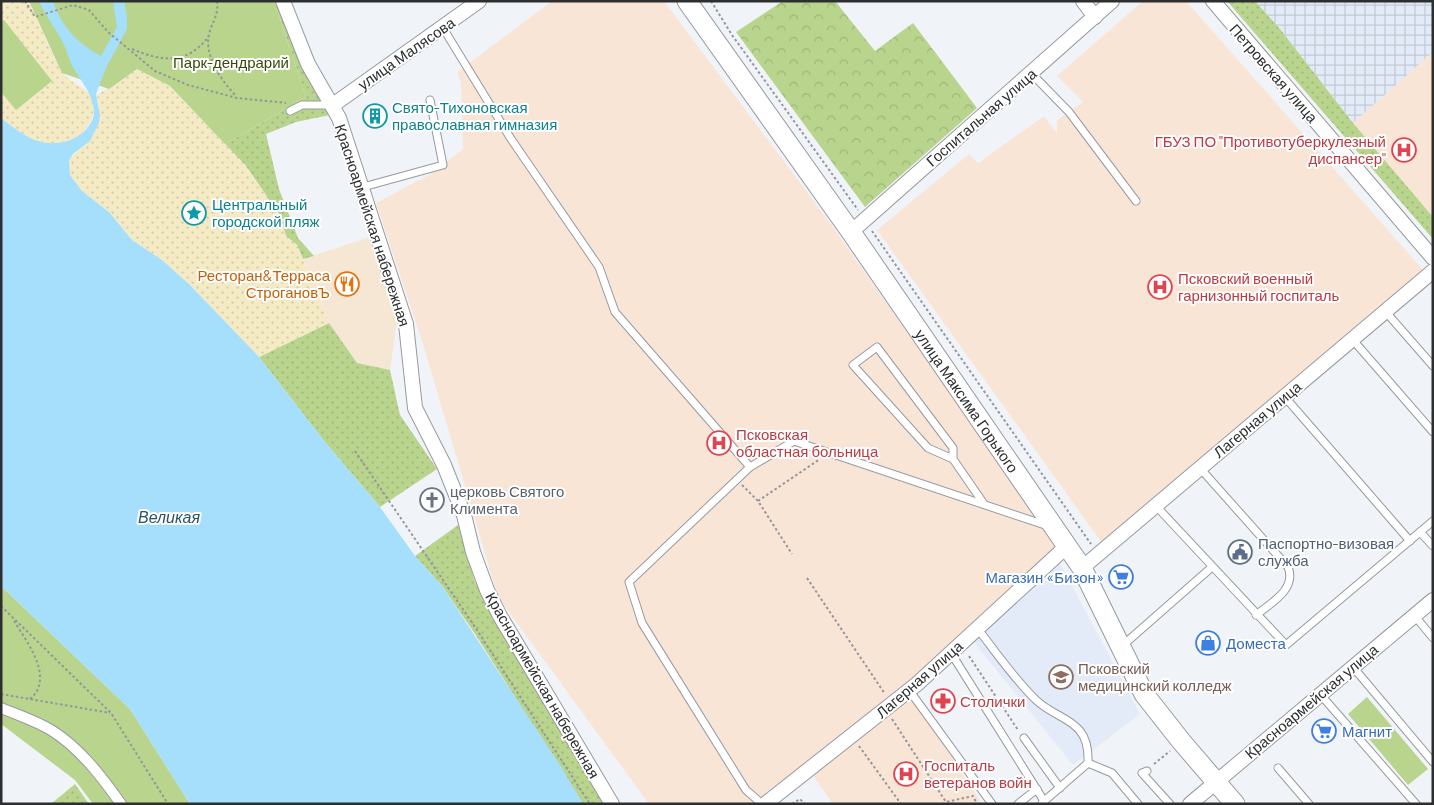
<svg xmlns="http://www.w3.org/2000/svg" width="1434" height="805" viewBox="0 0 1434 805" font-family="Barlow,sans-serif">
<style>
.commercial{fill:#f5e7d4}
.industrial{fill:url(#industrial-grid)}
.built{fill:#e2ebf7}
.medical{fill:#f9e5d6}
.grass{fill:url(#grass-dots)}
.forest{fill:url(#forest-crowns)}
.sand{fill:url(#sand-dots)}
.park{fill:#b9d48d}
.water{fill:#a6dffc}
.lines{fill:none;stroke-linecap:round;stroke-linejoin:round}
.service-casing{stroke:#969a9f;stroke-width:9}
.pedestrian-casing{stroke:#969a9f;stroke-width:12}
.minor-casing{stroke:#969a9f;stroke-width:16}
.secondary-casing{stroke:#969a9f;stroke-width:21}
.path{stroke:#94969a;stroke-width:2;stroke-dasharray:2.5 2.5;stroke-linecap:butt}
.service{stroke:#fff;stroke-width:7}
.pedestrian{stroke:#fff;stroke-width:10}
.minor{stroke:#fff;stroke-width:14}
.secondary{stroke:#fff;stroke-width:19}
.labels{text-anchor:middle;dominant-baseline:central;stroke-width:4;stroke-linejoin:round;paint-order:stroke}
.street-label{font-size:15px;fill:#2d2e30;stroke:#fff}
.park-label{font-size:15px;fill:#374a0a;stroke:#fff}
.culture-label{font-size:15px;fill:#0d838f;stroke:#fff;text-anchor:start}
.health-label{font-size:15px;fill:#be3a42;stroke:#fff;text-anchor:start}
.food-label{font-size:15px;fill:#c56008;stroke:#fff;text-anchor:end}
.worship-label{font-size:15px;fill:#5b616d;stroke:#fff;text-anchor:start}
.service-label{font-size:15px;fill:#4e5e75;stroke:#fff;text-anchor:start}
.shop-label{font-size:15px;fill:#366cbe;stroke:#fff;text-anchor:start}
.education-label{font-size:15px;fill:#785e54;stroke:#fff;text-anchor:start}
.water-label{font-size:16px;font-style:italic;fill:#295569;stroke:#fff}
</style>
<defs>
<pattern id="industrial-grid" width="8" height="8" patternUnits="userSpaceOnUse" patternTransform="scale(1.25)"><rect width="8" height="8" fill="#e2ebf7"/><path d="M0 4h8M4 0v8" fill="none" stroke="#c2cad4"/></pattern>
<pattern id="grass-dots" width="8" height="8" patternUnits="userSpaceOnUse" patternTransform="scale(1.25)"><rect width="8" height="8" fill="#b9d48d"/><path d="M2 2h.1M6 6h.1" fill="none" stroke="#9fb67a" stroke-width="1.8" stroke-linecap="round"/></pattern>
<pattern id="forest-crowns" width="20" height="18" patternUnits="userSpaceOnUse" patternTransform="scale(1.25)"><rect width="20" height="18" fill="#b9d48d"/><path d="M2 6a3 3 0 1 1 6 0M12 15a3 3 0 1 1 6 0" fill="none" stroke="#9fb67a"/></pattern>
<pattern id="sand-dots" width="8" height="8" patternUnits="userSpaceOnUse" patternTransform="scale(1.25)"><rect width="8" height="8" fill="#f4eac4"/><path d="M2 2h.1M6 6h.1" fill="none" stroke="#d2c9a9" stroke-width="1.8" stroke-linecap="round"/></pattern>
</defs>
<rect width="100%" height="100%" fill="#f0f4f9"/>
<polygon class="commercial" points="370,237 398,315 390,370 357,363 329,323 303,259"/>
<polygon class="industrial" points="1255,1 1433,1 1433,52 1353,123 1280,29"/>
<polygon class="built" points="1060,563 1140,714 1073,765 973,641"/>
<g class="medical">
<polygon points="552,1 664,1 830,223 1057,545 906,684 758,804 649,804 498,597 422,341 376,203 429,175 463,149 461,83 457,72"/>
<polygon points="1143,1 1186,1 1423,270 1102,543 877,230 969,154 978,163 1044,116 1057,134 1057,120 1083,102 1057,76"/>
<polygon points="1433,52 1433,217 1353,123"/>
<polygon points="912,693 982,804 833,804 812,774"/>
</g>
<g class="grass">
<polygon points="274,1 286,1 330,115 296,122 266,134 279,189 298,238 314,256 303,259 297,245 286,236 279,214 246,166 225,144 306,97"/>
<polygon points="1227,1 1255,1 1280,29 1353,123 1433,217 1433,239"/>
<polygon points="329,323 357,363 390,370 400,415 437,469 380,507 324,441 259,357"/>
<polygon points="458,525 475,582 550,711 609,804 583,804 475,634 442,586 415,556"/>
<polygon points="75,784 89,804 51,804"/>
</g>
<polygon class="forest" points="783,1 835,1 875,51 913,23 977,108 865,207 736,32"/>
<g class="sand">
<path d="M1 1H29C40 24 49 50 62 71 67 81 81 85 88 93 103 112 86 136 67 141 40 149 22 134 1 118Z"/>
<polygon points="137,69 170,86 246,166 279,214 286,236 297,245 329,323 259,357 189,284 162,260 132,240 109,212 82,191 70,175 69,161 73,155 90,141 100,115 97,95"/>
</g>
<g class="park">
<polygon points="29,1 274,1 306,97 225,144 170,86 137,69 109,89 62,73"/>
<polygon points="4,20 52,81 16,110 1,92 1,22"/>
<polygon points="1,586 130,709 190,804 93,804 75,780 1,724"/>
<polygon points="1367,697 1428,769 1408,785 1348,714"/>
</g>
<path class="water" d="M39 1H53C61 26 78 44 101 56L117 27 113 1H124L127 17V29L106 68 96 94 100 115 99 123 90 141 73 154 69 161 70 175 82 191 109 212 132 240 162 260 189 284 259 357 324 441 380 507 415 556 442 586 560 765 583 804H190L130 709 1 586V118C22 134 40 149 67 141 80 137 94 126 94 111 93 93 78 78 71 63 68 57 67 50 64 45 57 30 46 17 39 1Z"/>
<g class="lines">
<g class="service-casing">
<g id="service">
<polyline points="443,28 511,139 599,267 615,312 750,467"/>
<polyline points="1031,73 1069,112 1136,201"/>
<polyline points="290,111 302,105 333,105"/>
<polyline points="363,187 443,165 430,100"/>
<polyline points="1385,311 1433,366"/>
<polyline points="1352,339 1433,432"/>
<polyline points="1284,396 1410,541"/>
<polyline points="953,459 953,448 877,347 853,365 928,448 953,459 984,504"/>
<path d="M1199 467 1288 567C1297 589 1271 603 1256 615"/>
<polyline points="1157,507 1286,645 1420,532"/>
<polyline points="1433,521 1420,532 1433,546"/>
<polyline points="1414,615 1433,638"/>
<path d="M977 628C996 652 1014 679 1036 700 1059 722 1090 718 1088 763"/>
<polyline points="1122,646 1212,567"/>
<polyline points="951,653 1044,801"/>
<polyline points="1353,667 1433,762"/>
<polyline points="909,690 992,804"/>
<polyline points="1320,694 1416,804"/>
<polyline points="1024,738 1060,788"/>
<polyline points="1278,768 1309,804"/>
<polyline points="1147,771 1142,773 1170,804"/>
<polyline points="1042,803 1088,763 1112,773 1138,804"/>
<polyline points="762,804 746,790 642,623 629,582 750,467 794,441 1048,526"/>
<polyline points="1018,804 1037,789"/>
</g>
</g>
<g class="pedestrian-casing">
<path id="pedestrian" d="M1 708C18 715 36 721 51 730 80 748 102 777 121 804"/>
</g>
<g class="minor-casing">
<g id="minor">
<polyline points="283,1 308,64 339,118 406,324 415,408 444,465 464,515 473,552 487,590 500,616 612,804"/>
<polyline points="1083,1 1095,17"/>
<polyline points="1213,1 1433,258"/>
<polyline points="333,105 479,1"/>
<polyline points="851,232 1112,1"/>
<polyline points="1082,568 1433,271"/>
<polyline points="765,804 917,684 1067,546"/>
<polyline points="1190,804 1433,600"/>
</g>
</g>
<g class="secondary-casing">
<g id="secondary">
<path id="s1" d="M687 1 851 232 1082 568 1144 694 1181 741 1235 804"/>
</g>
</g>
<g class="path">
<polyline points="25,1 35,17 73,5 89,10 108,32 155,71 188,85 237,98 286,103"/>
<path d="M217 1C219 15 212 22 209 34 204 57 222 81 236 96"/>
<polyline points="711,1 732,35 858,210"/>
<path d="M132 49C163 62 187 65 209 36"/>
<polyline points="872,231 1091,544"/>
<polyline points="355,451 473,624 590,804"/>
<polyline points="742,485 758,501 792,554"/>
<polyline points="758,501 820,459"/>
<polyline points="807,578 885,694"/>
<polyline points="1,606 111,713 168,804"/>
<path d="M14 621C27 642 55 678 30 699"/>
<polyline points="969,656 1018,730"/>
<polyline points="1,694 110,713"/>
<polyline points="892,719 946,802 973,796 977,804"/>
<polyline points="859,746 901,804"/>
<polyline points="1154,764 1170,751"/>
<polyline points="792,804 800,799 805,804"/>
</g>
<use href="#service" class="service"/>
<use href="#pedestrian" class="pedestrian"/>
<use href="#minor" class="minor"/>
<use href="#secondary" class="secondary"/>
</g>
<defs>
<g id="building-ring" transform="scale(1.25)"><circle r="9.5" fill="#fff" stroke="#0f9aa8" stroke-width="1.5"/><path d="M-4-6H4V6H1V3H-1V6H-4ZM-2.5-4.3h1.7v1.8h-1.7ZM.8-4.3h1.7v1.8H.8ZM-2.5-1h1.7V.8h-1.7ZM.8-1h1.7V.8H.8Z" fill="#0f9aa8"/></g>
<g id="hospital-ring" transform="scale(1.25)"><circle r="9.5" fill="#fff" stroke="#e0444e" stroke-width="1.5"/><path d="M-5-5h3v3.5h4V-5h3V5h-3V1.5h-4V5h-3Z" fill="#e0444e"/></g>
<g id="sight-ring" transform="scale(1.25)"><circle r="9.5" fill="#fff" stroke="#0f9aa8" stroke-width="1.5"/><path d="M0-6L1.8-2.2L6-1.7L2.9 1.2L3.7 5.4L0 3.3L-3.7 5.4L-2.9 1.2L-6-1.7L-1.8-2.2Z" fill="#0f9aa8"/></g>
<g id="restaurant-ring" transform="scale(1.25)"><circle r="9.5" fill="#fff" stroke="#e8710a" stroke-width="1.5"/><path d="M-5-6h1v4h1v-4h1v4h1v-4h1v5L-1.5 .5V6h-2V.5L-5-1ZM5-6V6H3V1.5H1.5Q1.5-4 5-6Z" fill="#e8710a"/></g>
<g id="church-ring" transform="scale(1.25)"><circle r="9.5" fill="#fff" stroke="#6b7280" stroke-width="1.5"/><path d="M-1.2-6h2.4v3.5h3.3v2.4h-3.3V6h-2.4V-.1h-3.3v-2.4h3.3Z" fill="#6b7280"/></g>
<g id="civic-ring" transform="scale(1.25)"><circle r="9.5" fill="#fff" stroke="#5c6f8a" stroke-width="1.5"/><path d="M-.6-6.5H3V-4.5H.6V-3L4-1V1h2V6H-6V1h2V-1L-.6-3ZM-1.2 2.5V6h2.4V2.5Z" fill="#5c6f8a"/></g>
<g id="supermarket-ring" transform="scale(1.25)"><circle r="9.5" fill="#fff" stroke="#3f7fe0" stroke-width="1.5"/><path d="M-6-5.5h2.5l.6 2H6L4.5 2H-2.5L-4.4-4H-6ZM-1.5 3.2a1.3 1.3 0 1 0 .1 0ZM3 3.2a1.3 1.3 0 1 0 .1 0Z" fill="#3f7fe0"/></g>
<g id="shop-ring" transform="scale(1.25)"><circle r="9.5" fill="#fff" stroke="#3f7fe0" stroke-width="1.5"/><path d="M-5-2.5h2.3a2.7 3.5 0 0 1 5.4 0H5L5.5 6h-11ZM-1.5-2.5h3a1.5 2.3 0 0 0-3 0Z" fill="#3f7fe0"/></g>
<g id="university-ring" transform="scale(1.25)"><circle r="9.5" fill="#fff" stroke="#8d6e63" stroke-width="1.5"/><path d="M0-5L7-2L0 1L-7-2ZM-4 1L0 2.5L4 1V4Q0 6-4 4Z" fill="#8d6e63"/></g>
<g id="pharmacy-ring" transform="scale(1.25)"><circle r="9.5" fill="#fff" stroke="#e0444e" stroke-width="1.5"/><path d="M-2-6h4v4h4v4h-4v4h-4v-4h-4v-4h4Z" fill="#e0444e"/></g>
</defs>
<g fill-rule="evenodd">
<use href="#building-ring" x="375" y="116"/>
<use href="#hospital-ring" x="1404" y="150"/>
<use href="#sight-ring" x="194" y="213"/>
<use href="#restaurant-ring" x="347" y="284"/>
<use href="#hospital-ring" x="1160" y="287"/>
<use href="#hospital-ring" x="719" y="443"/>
<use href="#church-ring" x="432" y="500"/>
<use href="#civic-ring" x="1240" y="552"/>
<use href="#supermarket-ring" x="1121" y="577"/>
<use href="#shop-ring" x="1208" y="643"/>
<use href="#university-ring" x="1061" y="677"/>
<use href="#pharmacy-ring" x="943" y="701"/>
<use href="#supermarket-ring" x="1324" y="731"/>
<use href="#hospital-ring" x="906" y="774"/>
</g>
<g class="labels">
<g class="street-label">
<text transform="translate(406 53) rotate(-35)">улица Малясова</text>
<text transform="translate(1274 73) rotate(49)">Петровская улица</text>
<text transform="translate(981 117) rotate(-41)">Госпитальная улица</text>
<text transform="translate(373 225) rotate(72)">Красноармейская набережная</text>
<text stroke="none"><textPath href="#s1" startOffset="488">улица Максима Горького</textPath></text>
<text transform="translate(1257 419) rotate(-40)">Лагерная улица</text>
<text transform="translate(919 679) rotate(-41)">Лагерная улица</text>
<text transform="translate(543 685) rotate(60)">Красноармейская набережная</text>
<text transform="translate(1311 701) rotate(-40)">Красноармейская улица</text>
</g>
<g class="park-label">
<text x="231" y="62">Парк-дендрарий</text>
</g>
<g class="culture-label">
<text x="392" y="107">Свято-Тихоновская<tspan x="392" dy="17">православная гимназия</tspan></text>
<text x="212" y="204">Центральный<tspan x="212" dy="17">городской пляж</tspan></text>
</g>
<g class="health-label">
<text x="1386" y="141" text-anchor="end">ГБУЗ ПО "Противотуберкулезный<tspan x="1386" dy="17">диспансер"</tspan></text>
<text x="1178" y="278">Псковский военный<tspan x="1178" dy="17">гарнизонный госпиталь</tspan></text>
<text x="736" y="434">Псковская<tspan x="736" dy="17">областная больница</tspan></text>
<text x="960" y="701">Столички</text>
<text x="924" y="765">Госпиталь<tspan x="924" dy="17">ветеранов войн</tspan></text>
</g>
<g class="food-label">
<text x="330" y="275">Ресторан&amp;Терраса<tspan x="330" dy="17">СтрогановЪ</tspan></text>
</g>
<g class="worship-label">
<text x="450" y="491">церковь Святого<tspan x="450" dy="17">Климента</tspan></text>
</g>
<g class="service-label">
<text x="1258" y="543">Паспортно-визовая<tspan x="1258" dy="17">служба</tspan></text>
</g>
<g class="shop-label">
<text x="1104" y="577" text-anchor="end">Магазин «Бизон»</text>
<text x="1226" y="643">Доместа</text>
<text x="1342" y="731">Магнит</text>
</g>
<g class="education-label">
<text x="1078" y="668">Псковский<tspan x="1078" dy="17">медицинский колледж</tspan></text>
</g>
<g class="water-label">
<text x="169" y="516">Великая</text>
</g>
</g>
<rect width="1434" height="805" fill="none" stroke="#2d2e30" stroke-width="5"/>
</svg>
